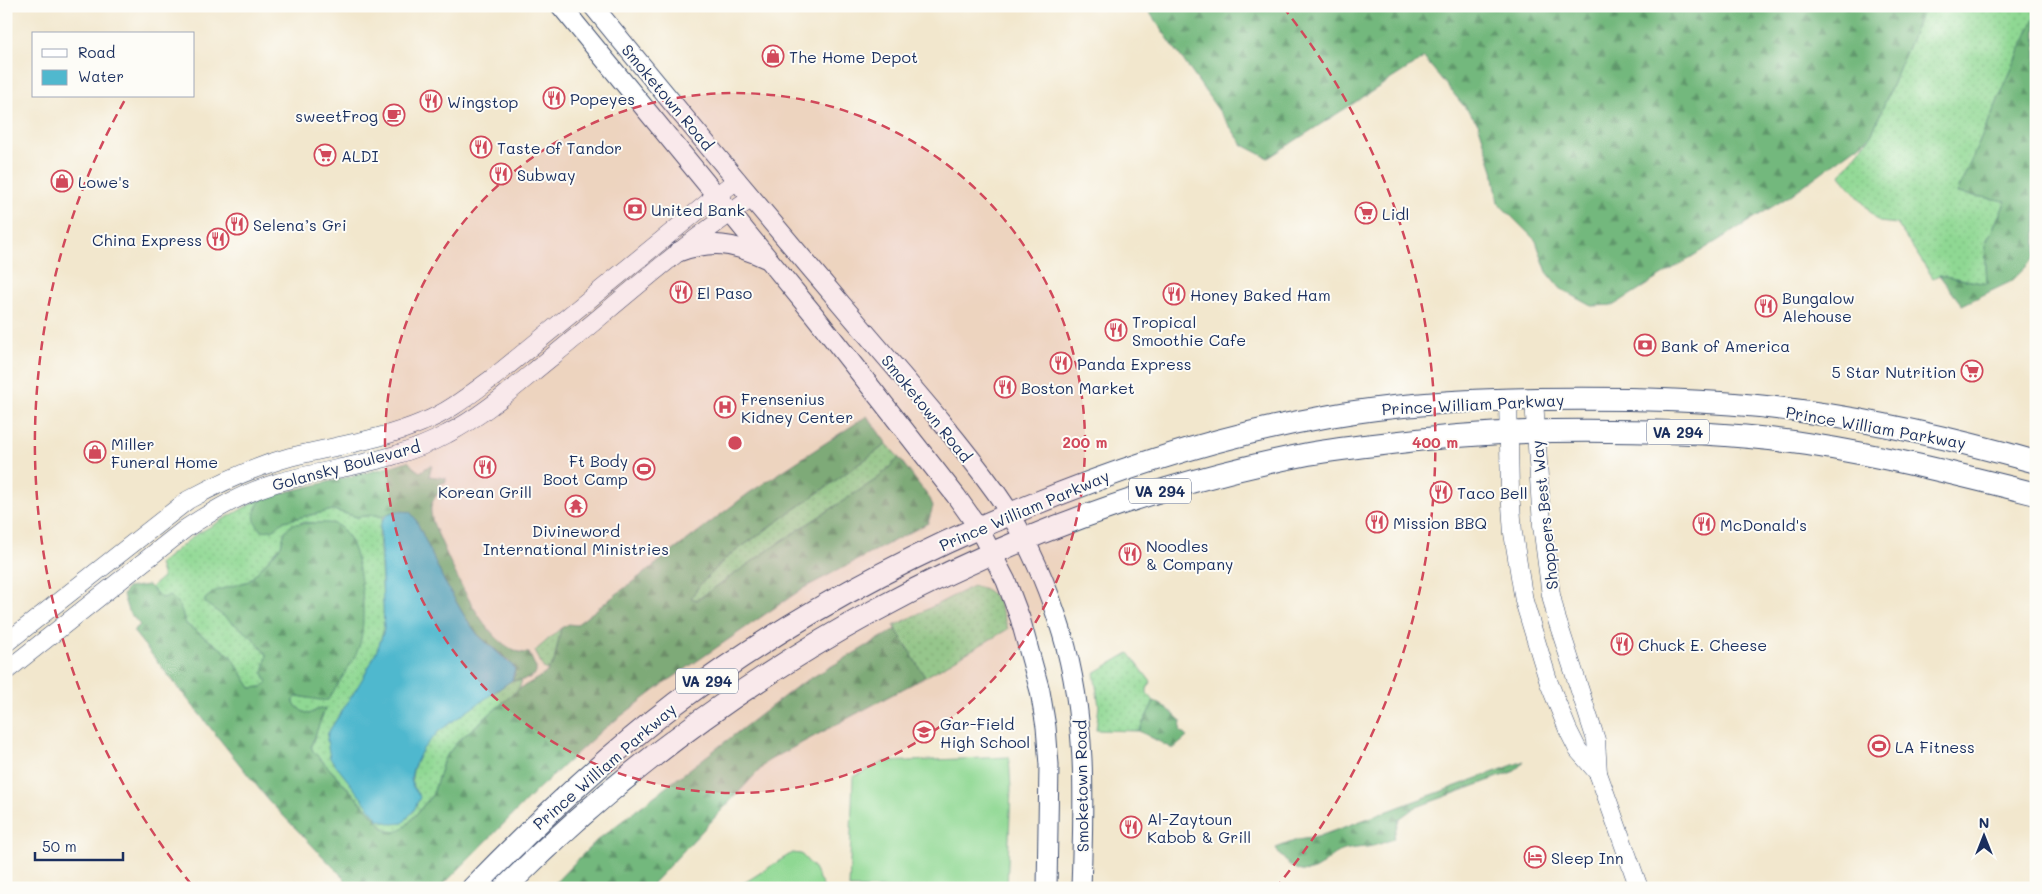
<svg xmlns="http://www.w3.org/2000/svg" width="2042" height="894" viewBox="0 0 2042 894" font-family="Mali,sans-serif">
<style>
.grass{fill:url(#grass-dots);stroke:#558478}
.forest{fill:url(#forest-firs);stroke:#47746e}
.pitch{fill:#8fd893;stroke:#558478}
.water{fill:#50b8ce;stroke:#367496}
.lines{fill:none;stroke-linecap:round;stroke-linejoin:round}
.tertiary-casing{stroke:#3b4b6f;stroke-width:19}
.secondary-casing{stroke:#3b4b6f;stroke-width:21}
.trunk-casing{stroke:#3b4b6f;stroke-width:24}
.tertiary{stroke:#fff;stroke-width:18}
.secondary{stroke:#fff;stroke-width:19}
.trunk{stroke:#fff;stroke-width:22}
.ring{fill:none;stroke:#d1495b;stroke-width:2.5;stroke-dasharray:9 6}
.labels{text-anchor:middle;dominant-baseline:central;stroke-width:4;stroke-linejoin:round;paint-order:stroke}
.shield{fill:#fdfcf7;stroke:#5f6c8c;stroke-width:1}
.shield-label{font-size:15px;font-weight:bold;fill:#1b2f5e}
.poi-label{font-size:16px;fill:#1b2f5e;stroke:#fdfcf7;text-anchor:start}
.street-label{font-size:16px;fill:#1b2f5e;stroke:#fdfcf7}
.centre{fill:#d1495b;stroke:#fdfcf7;stroke-width:2.5}
.ring-label{font-size:15px;text-anchor:middle;font-weight:bold;fill:#d1495b;stroke:#fdfcf7;stroke-width:4;stroke-linejoin:round;paint-order:stroke}
</style>
<defs>
<pattern id="grass-dots" width="8" height="8" patternUnits="userSpaceOnUse" patternTransform="scale(1.25)"><rect width="8" height="8" fill="#8fd893"/><path d="M2 2h.1M6 6h.1" fill="none" stroke="#7bba81" stroke-width="1.8" stroke-linecap="round"/></pattern>
<pattern id="forest-firs" width="22" height="20" patternUnits="userSpaceOnUse" patternTransform="scale(1.25)"><rect width="22" height="20" fill="#73b87d"/><path d="M5 1l3.5 6h-7zM16 11l3.5 6h-7z" fill="#5e966a"/></pattern>
</defs>
<rect width="100%" height="100%" fill="#fdfcf7"/>
<filter id="ink" filterUnits="userSpaceOnUse"><feTurbulence type="fractalNoise" baseFrequency=".02" numOctaves="2"/><feDisplacementMap in="SourceGraphic" scale="10" xChannelSelector="R" yChannelSelector="G"/><feConvolveMatrix kernelMatrix="1 2 1 2 8 2 1 2 1" color-interpolation-filters="sRGB"/></filter>
<filter id="wash" filterUnits="userSpaceOnUse"><feTurbulence type="fractalNoise" baseFrequency=".0096" numOctaves="4" result="noise"/><feDisplacementMap in="SourceGraphic" scale="20" xChannelSelector="R" yChannelSelector="G"/><feGaussianBlur stdDeviation="1.12" result="paint"/><feColorMatrix in="noise" values="0 0 0 0 0 0 0 0 0 0 0 0 0 0 0 0 0 1.4 0 .05"/><feComposite in="paint" operator="in"/></filter>
<g filter="url(#wash)">
<rect width="100%" height="100%" fill="#f2e7cd"/>
<g class="grass">
<polygon points="1925,6 2036,6 2036,14 1957,193 2006,201 1985,245 1987,284 1939,275 1933,278 1897,224 1879,222 1840,175 1871,136"/>
<polygon points="887,444 899,458 877,479 783,540 697,600 691,598 699,586 726,558"/>
<path d="M262 498 255 509 272 530 284 521 333 510 357 517 375 515 383 517 379 533 384 618C385 655 347 701 328 733L327 740 413 787C403 741 480 702 512 680H522L519 689 458 741 444 759 433 794 406 826 397 832 388 831 313 751 311 746 325 709 321 708 309 714 302 711 294 704V699L298 696 308 698 334 524 302 522 285 531 281 546 249 581 233 587 206 603 251 636 267 655 263 673 267 682 262 687 251 688 230 655 186 624 179 604 161 598 151 587 163 577 159 564 195 535Z"/>
<path d="M973 586C998 588 1001 609 1008 629L925 677 894 626Z"/>
<polygon points="561,628 554,662 548,670 544,669 535,651"/>
<polygon points="1129,653 1151,682 1147,689 1147,693 1154,701 1139,731 1096,730 1099,706 1094,673"/>
</g>
<g class="forest">
<polygon points="1145,6 1925,6 1871,136 1788,197 1614,305 1592,306 1561,289 1547,272 1536,241 1498,203 1493,170 1478,123 1424,58 1268,158 1243,145"/>
<polygon points="2036,14 2036,257 2012,281 1962,305 1939,275 1987,284 1985,245 2006,201 1957,193"/>
<path d="M867 416 887 444 726 558 699 586 691 598 697 600 783 540 877 479 899 458 930 499 933 506 928 523 802 589 662 685 600 732 540 787 440 888H350L342 876 269 801 133 631 140 625 128 611 123 595 127 588 148 585 161 598 170 596 179 604 186 624 230 655 251 688 262 687 267 682 263 673 267 655 251 636 205 603V599L215 591 249 581 281 546 285 531 293 524C300 523 330 522 335 524 363 535 368 622 359 647 353 663 337 685 328 700H319L298 696 294 699V704L302 711 309 714 321 708 325 709 311 746 313 751 387 831 396 832 406 826 433 794 444 759 458 741 519 689 545 674 554 662 561 628 569 624 576 625 749 493Z"/>
<path d="M408 461 413 467 420 472 430 465 432 466 429 476 446 478V482L439 484 438 488 441 490C430 503 429 506 433 523 448 556 485 656 529 653L536 668V673L530 678 522 680H512L515 674 509 661 478 635 465 617 444 581 410 512H391L383 517 375 515 357 517 333 510 284 521 272 530 262 531C250 520 254 510 262 498L381 469Z"/>
<polygon points="896,629 925,677 768,761 653,883 653,888 550,888 596,841 799,685"/>
<polygon points="1154,701 1167,708 1181,721 1180,731 1187,737 1173,749 1139,731"/>
<path d="M1524 761 1515 771 1414 808 1399 819 1393 839C1385 842 1376 846 1367 847 1358 848 1349 848 1341 851 1332 855 1326 862 1319 867 1301 880 1285 863 1276 848L1297 840 1317 837Z"/>
</g>
<g class="pitch">
<polygon points="1009,757 1011,789 1007,888 849,888 853,777 884,762"/>
<polygon points="792,853 801,854 813,867 824,888 736,888"/>
</g>
<path class="water" d="M400 511 410 512 415 518 444 581 465 617 478 635 515 668 512 680 439 731 422 750 413 769 411 778 413 787 420 797 414 810 403 823 392 824 378 819 330 758 327 740 328 733C348 700 375 666 384 629L380 526C384 516 389 512 400 511Z"/>
</g>
<g filter="url(#ink)">
<g class="lines">
<g class="tertiary-casing">
<g id="tertiary">
<polyline points="1508,399 1510,491 1513,533 1524,601 1549,683 1568,730 1578,750 1598,773"/>
<polyline points="1534,399 1542,525 1551,595 1557,620 1596,740 1598,773 1639,888"/>
<path d="M6 643 188 500C221 482 254 467 290 457 334 446 381 440 423 422 449 412 472 393 494 377L716 196 737 180"/>
<path d="M6 671 185 529C214 510 243 493 276 483 333 467 394 463 447 434 486 414 519 383 553 356 619 302 682 245 752 198"/>
</g>
</g>
<g class="secondary-casing">
<g id="secondary">
<polyline points="561,6 815,316 956,496 978,527 1006,581 1020,618 1040,691 1046,727 1049,765 1047,888"/>
<path d="M593 6C675 107 758 206 842 305 893 366 948 426 995 491 1025 533 1047 584 1062 633 1087 716 1084 802 1081 888"/>
<path d="M678 252C712 240 733 243 765 258"/>
</g>
</g>
<g class="trunk-casing">
<g id="trunk">
<path d="M473 888C537 822 603 759 676 703 784 622 902 558 1027 507 1125 466 1226 434 1330 416 1398 404 1467 400 1536 399 1624 398 1713 399 1801 411 1881 422 1958 440 2036 462"/>
<path d="M505 888C724 668 1003 514 1308 454 1336 449 1364 446 1391 443 1463 434 1535 430 1608 431 1674 431 1742 434 1807 444 1885 456 1960 475 2036 494"/>
</g>
</g>
<use href="#tertiary" class="tertiary"/>
<use href="#secondary" class="secondary"/>
<use href="#trunk" class="trunk"/>
</g>
</g>
<circle cx="735" cy="443" r="350" fill="#d1495b" fill-opacity=".12"/>
<g class="ring">
<circle cx="735" cy="443" r="350"/>
<path d="M191 884A700 700 0 0 1 126 98M1283 7A700 700 0 0 1 1279 884"/>
</g>
<defs>
<g id="shop-ring" transform="scale(1.125)"><circle r="9.5" fill="#fdfcf7" stroke="#d1495b" stroke-width="1.5"/><path d="M-5-2.5h2.3a2.7 3.5 0 0 1 5.4 0H5L5.5 6h-11ZM-1.5-2.5h3a1.5 2.3 0 0 0-3 0Z" fill="#d1495b"/></g>
<g id="restaurant-ring" transform="scale(1.125)"><circle r="9.5" fill="#fdfcf7" stroke="#d1495b" stroke-width="1.5"/><path d="M-5-6h1v4h1v-4h1v4h1v-4h1v5L-1.5 .5V6h-2V.5L-5-1ZM5-6V6H3V1.5H1.5Q1.5-4 5-6Z" fill="#d1495b"/></g>
<g id="cafe-ring" transform="scale(1.125)"><circle r="9.5" fill="#fdfcf7" stroke="#d1495b" stroke-width="1.5"/><path d="M-5.5-4.5H6V0H3Q3 3.5 0 3.5H-2.5Q-5.5 3.5-5.5 0ZM3-3.2v2h1.7v-2ZM-6 4.5H4V6H-6Z" fill="#d1495b"/></g>
<g id="supermarket-ring" transform="scale(1.125)"><circle r="9.5" fill="#fdfcf7" stroke="#d1495b" stroke-width="1.5"/><path d="M-6-5.5h2.5l.6 2H6L4.5 2H-2.5L-4.4-4H-6ZM-1.5 3.2a1.3 1.3 0 1 0 .1 0ZM3 3.2a1.3 1.3 0 1 0 .1 0Z" fill="#d1495b"/></g>
<g id="bank-ring" transform="scale(1.125)"><circle r="9.5" fill="#fdfcf7" stroke="#d1495b" stroke-width="1.5"/><path d="M-6-4H6V4H-6ZM0-2.3a2.3 2.3 0 1 0 0 4.6a2.3 2.3 0 1 0 0-4.6Z" fill="#d1495b"/></g>
<g id="hospital-ring" transform="scale(1.125)"><circle r="9.5" fill="#fdfcf7" stroke="#d1495b" stroke-width="1.5"/><path d="M-5-5h3v3.5h4V-5h3V5h-3V1.5h-4V5h-3Z" fill="#d1495b"/></g>
<g id="stadium-ring" transform="scale(1.125)"><circle r="9.5" fill="#fdfcf7" stroke="#d1495b" stroke-width="1.5"/><path d="M0-5a6.5 5 0 1 0 0 10a6.5 5 0 1 0 0-10ZM-3.5-1.8h7v3.6h-7Z" fill="#d1495b"/></g>
<g id="temple-ring" transform="scale(1.125)"><circle r="9.5" fill="#fdfcf7" stroke="#d1495b" stroke-width="1.5"/><path d="M0-6L5-2H3V0L6.5 2.5H4V6H1.5V3h-3V6H-4V2.5H-6.5L-3 0V-2H-5Z" fill="#d1495b"/></g>
<g id="school-ring" transform="scale(1.125)"><circle r="9.5" fill="#fdfcf7" stroke="#d1495b" stroke-width="1.5"/><path d="M0-5L7-2L0 1L-7-2ZM-4 1L0 2.5L4 1V4Q0 6-4 4Z" fill="#d1495b"/></g>
<g id="hotel-ring" transform="scale(1.125)"><circle r="9.5" fill="#fdfcf7" stroke="#d1495b" stroke-width="1.5"/><path d="M-6-4.5h1.5V1H6V5H4.5V3h-9V5H-6ZM-4 0a1.8 1.8 0 1 1 3.6 0ZM.5 0V-2.5h3Q6-2.5 6 0Z" fill="#d1495b"/></g>
</defs>
<g fill-rule="evenodd">
<use href="#shop-ring" x="773" y="56"/>
<use href="#restaurant-ring" x="554" y="98"/>
<use href="#restaurant-ring" x="431" y="101"/>
<use href="#cafe-ring" x="394" y="115"/>
<use href="#restaurant-ring" x="481" y="147"/>
<use href="#supermarket-ring" x="325" y="155"/>
<use href="#restaurant-ring" x="501" y="174"/>
<use href="#shop-ring" x="62" y="181"/>
<use href="#bank-ring" x="635" y="209"/>
<use href="#supermarket-ring" x="1366" y="213"/>
<use href="#restaurant-ring" x="237" y="224"/>
<use href="#restaurant-ring" x="218" y="239"/>
<use href="#restaurant-ring" x="681" y="292"/>
<use href="#restaurant-ring" x="1174" y="294"/>
<use href="#restaurant-ring" x="1766" y="306"/>
<use href="#restaurant-ring" x="1116" y="330"/>
<use href="#bank-ring" x="1645" y="345"/>
<use href="#restaurant-ring" x="1061" y="363"/>
<use href="#supermarket-ring" x="1972" y="371"/>
<use href="#restaurant-ring" x="1005" y="387"/>
<use href="#hospital-ring" x="725" y="407"/>
<use href="#shop-ring" x="95" y="452"/>
<use href="#restaurant-ring" x="485" y="467"/>
<use href="#stadium-ring" x="644" y="469"/>
<use href="#restaurant-ring" x="1441" y="492"/>
<use href="#temple-ring" x="576" y="506"/>
<use href="#restaurant-ring" x="1377" y="522"/>
<use href="#restaurant-ring" x="1704" y="524"/>
<use href="#restaurant-ring" x="1130" y="554"/>
<use href="#restaurant-ring" x="1622" y="644"/>
<use href="#school-ring" x="924" y="732"/>
<use href="#stadium-ring" x="1879" y="746"/>
<use href="#restaurant-ring" x="1131" y="827"/>
<use href="#hotel-ring" x="1535" y="857"/>
</g>
<g class="labels">
<g class="shield">
<rect x="1647" y="419.5" width="62" height="25" rx="4"/>
<rect x="1129" y="478.5" width="62" height="25" rx="4"/>
<rect x="676" y="668.5" width="62" height="25" rx="4"/>
</g>
<g class="shield-label">
<text x="1678" y="432">VA 294</text>
<text x="1160" y="491">VA 294</text>
<text x="707" y="681">VA 294</text>
</g>
<g class="poi-label">
<text x="789" y="56">The Home Depot</text>
<text x="570" y="98">Popeyes</text>
<text x="447" y="101">Wingstop</text>
<text x="378" y="115" text-anchor="end">sweetFrog</text>
<text x="497" y="147">Taste of Tandor</text>
<text x="341" y="155">ALDI</text>
<text x="517" y="174">Subway</text>
<text x="78" y="181">Lowe's</text>
<text x="651" y="209">United Bank</text>
<text x="1382" y="213">Lidl</text>
<text x="253" y="224">Selena’s Gri</text>
<text x="202" y="239" text-anchor="end">China Express</text>
<text x="697" y="292">El Paso</text>
<text x="1190" y="294">Honey Baked Ham</text>
<text x="1782" y="297">Bungalow<tspan x="1782" dy="18">Alehouse</tspan></text>
<text x="1132" y="321">Tropical<tspan x="1132" dy="18">Smoothie Cafe</tspan></text>
<text x="1661" y="345">Bank of America</text>
<text x="1077" y="363">Panda Express</text>
<text x="1956" y="371" text-anchor="end">5 Star Nutrition</text>
<text x="1021" y="387">Boston Market</text>
<text x="741" y="398">Frensenius<tspan x="741" dy="18">Kidney Center</tspan></text>
<text x="111" y="443">Miller<tspan x="111" dy="18">Funeral Home</tspan></text>
<text x="628" y="460" text-anchor="end">Ft Body<tspan x="628" dy="18">Boot Camp</tspan></text>
<text x="485" y="491" text-anchor="middle">Korean Grill</text>
<text x="1457" y="492">Taco Bell</text>
<text x="1393" y="522">Mission BBQ</text>
<text x="1720" y="524">McDonald's</text>
<text x="576" y="530" text-anchor="middle">Divineword<tspan x="576" dy="18">International Ministries</tspan></text>
<text x="1146" y="545">Noodles<tspan x="1146" dy="18">&amp; Company</tspan></text>
<text x="1638" y="644">Chuck E. Cheese</text>
<text x="940" y="723">Gar-Field<tspan x="940" dy="18">High School</tspan></text>
<text x="1895" y="746">LA Fitness</text>
<text x="1147" y="818">Al-Zaytoun<tspan x="1147" dy="18">Kabob &amp; Grill</tspan></text>
<text x="1551" y="857">Sleep Inn</text>
</g>
<g class="street-label">
<text transform="translate(668 97) rotate(50)">Smoketown Road</text>
<text transform="translate(1473 404) rotate(-3)">Prince William Parkway</text>
<text transform="translate(927 408) rotate(51)">Smoketown Road</text>
<text transform="translate(1876 427) rotate(10)">Prince William Parkway</text>
<text transform="translate(346 465) rotate(-15)">Golansky Boulevard</text>
<text transform="translate(1024 510) rotate(-23)">Prince William Parkway</text>
<text transform="translate(1544 515) rotate(-96)">Shoppers Best Way</text>
<text transform="translate(604 766) rotate(-41)">Prince William Parkway</text>
<text transform="translate(1081 786) rotate(-91)">Smoketown Road</text>
</g>
</g>
<circle cx="735" cy="443" r="8" class="centre"/>
<g class="ring-label">
<text x="1085" y="448">200 m</text>
<text x="1435" y="448">400 m</text>
</g>
<rect width="2042" height="894" fill="none" stroke="#fdfcf7" stroke-width="25"/>
<rect x="32" y="32" width="162" height="65" fill="#fdfcf7" stroke="#a3aaba"/>
<rect x="42" y="49" width="25" height="8" fill="#ffffff" stroke="#a3aaba"/>
<text x="78" y="58" font-size="15" fill="#1b2f5e">Road</text>
<rect x="42" y="70" width="25" height="15" fill="#50b8ce" stroke="#a3aaba"/>
<text x="78" y="82" font-size="15" fill="#1b2f5e">Water</text>
<g transform="translate(1984 836)" stroke="#fdfcf7" stroke-width="4" paint-order="stroke">
<path d="M0-4L9 19L0 12L-9 19Z" fill="#1b2f5e"/>
<text y="-8" font-size="14" font-weight="bold" text-anchor="middle" fill="#1b2f5e">N</text>
</g>
<path d="M35 852v8h88v-8" fill="none" stroke="#1b2f5e" stroke-width="2.5"/>
<text x="42" y="852" font-size="15" fill="#1b2f5e" stroke="#fdfcf7" stroke-width="4" paint-order="stroke">50 m</text>
</svg>
